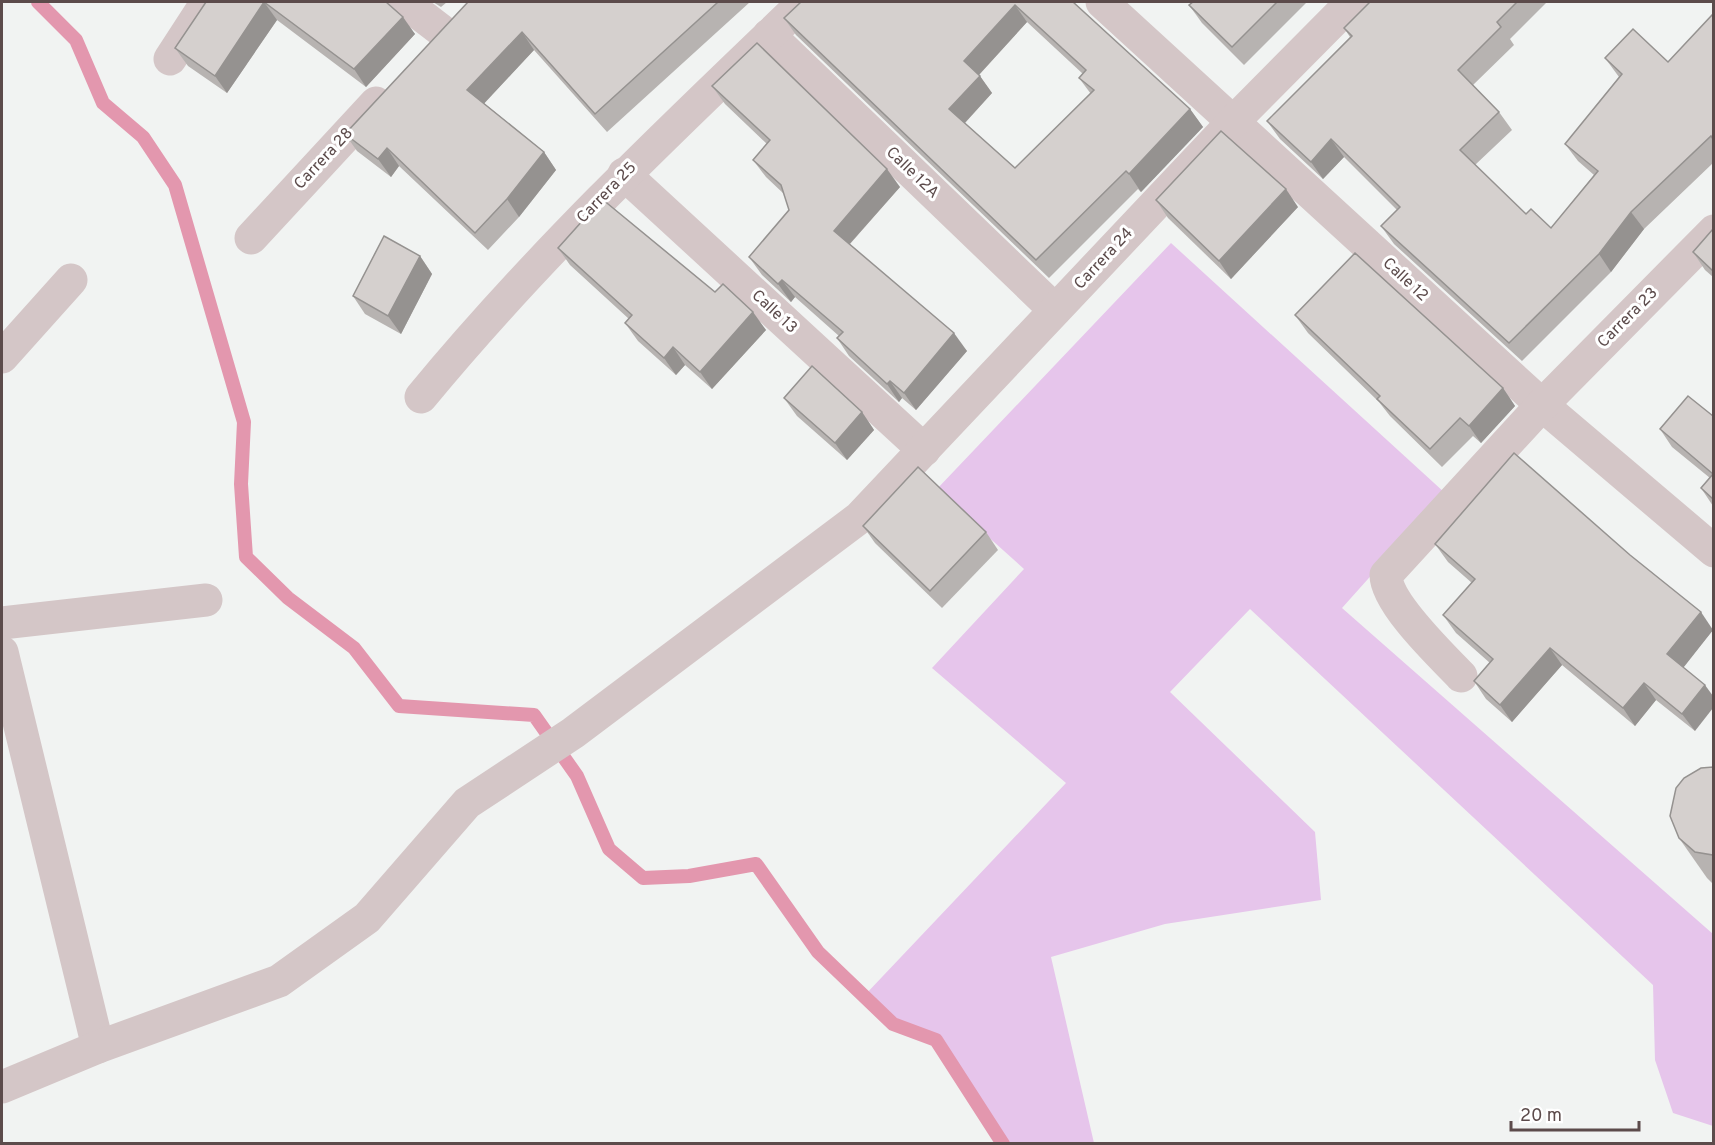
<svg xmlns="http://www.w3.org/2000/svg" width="1715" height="1145" viewBox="0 0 1715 1145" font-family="Overpass,sans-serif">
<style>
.green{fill:#e6c5eb}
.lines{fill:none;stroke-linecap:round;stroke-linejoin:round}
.stream{stroke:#e397ae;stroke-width:14}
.minor{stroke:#d4c6c7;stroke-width:33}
.wall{fill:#b7b3b1;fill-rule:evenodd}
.shaded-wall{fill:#959290}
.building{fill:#d5d0ce;stroke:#959290;stroke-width:1.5;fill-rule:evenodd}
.labels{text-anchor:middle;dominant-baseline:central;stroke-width:6;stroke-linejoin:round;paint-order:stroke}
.street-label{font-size:16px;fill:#5c4b4b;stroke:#fff}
</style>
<rect width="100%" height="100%" fill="#f1f3f2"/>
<polygon class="green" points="1171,243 1445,493 1342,608 1713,934 1713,1126 1673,1113 1655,1060 1653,985 1250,609 1170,692 1315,832 1321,900 1165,924 1051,957 1094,1143 1003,1143 936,1040 893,1024 864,996 1066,783 932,668 1024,569 936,490"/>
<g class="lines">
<polyline class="stream" points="38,2 76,40 103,103 143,137 175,185 244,422 241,484 246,557 288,598 354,648 399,706 534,715 577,776 609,849 643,878 689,876 756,864 818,952 893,1024 936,1040 1003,1144"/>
<g class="minor">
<polyline points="404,2 442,31"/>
<polyline points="1102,2 1542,405 1714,551"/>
<polyline points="769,35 1055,310"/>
<polyline points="170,59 207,2"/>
<polyline points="624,174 924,450"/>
<polyline points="251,238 376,103"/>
<polyline points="2,357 71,280"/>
<path d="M421 397C538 255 671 129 804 2"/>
<polyline points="2,623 206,600"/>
<polyline points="2,652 98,1047"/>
<path d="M1461 676C1441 655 1386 603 1386 575L1542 405 1714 231"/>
<polyline points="2,1087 98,1047 279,981 367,918 467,803 573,733 859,518 1233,122 1352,2"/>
</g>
</g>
<g class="wall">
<polygon points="206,2 386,2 415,34 366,87 277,20 227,93 188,66 175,48"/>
<polygon points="433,2 447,2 441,7"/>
<polygon points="468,2 750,2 607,132 534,50 484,103 544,152 556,170 519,217 488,250 399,166 391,177 357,151 345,134"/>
<path d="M1073 2 1190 109 1203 127 1141 192 1138 189 1049 278 796 35 784 18ZM1027 22 1083 74 1079 78 1091 94 1015 168 965 123 992 93 979 75Z"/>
<polygon points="1193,2 1307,2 1244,65 1202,23 1189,5"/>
<polygon points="1370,2 1547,2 1510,39 1514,45 1473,85 1499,112 1512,130 1475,165 1526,214 1551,228 1594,175 1578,161 1565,144 1619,77 1605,58 1668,62 1713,14 1713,163 1644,229 1611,272 1522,361 1394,244 1381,226 1397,210 1344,157 1323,179 1280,139 1267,121 1350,37 1344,28"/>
<polygon points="712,86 900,187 850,244 967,351 916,410 902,398 899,402 849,356 837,338 839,336 795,297 791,302 762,275 749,257 789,210 784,194 766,177 753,160 767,144 725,104"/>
<polygon points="1156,200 1298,207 1231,279 1168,218"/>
<polygon points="1713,229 1713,277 1705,270 1693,252"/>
<polygon points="558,248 715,292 766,330 712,389 685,365 676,375 638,341 625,323 629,319 570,265"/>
<polygon points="420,256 432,274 401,334 365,314 353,296"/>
<polygon points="1295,315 1503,388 1515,406 1481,443 1473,436 1442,467 1390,416 1379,402 1308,333"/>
<polygon points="784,398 862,412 874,430 847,460 797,416"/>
<polygon points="1713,416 1713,506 1701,488 1710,478 1672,447 1660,429"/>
<polygon points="863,526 986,532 998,550 942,608 875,543"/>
<polygon points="1435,544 1713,630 1683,667 1695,731 1656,700 1635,726 1562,665 1512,722 1486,699 1474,681 1490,663 1456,633 1443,615 1472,583 1448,562"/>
<polygon points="1713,767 1713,884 1707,878 1679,838"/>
</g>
<g class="shaded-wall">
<polygon points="264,2 277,20 227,93 215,76"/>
<polygon points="1015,5 1027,22 976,78 964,61"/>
<polygon points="403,17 415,34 366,87 354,69"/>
<polygon points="522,32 534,50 480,108 467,90"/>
<polygon points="980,76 992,93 961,127 949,109"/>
<polygon points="1190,109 1203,127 1141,192 1129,174"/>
<polygon points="1331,139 1344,157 1323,179 1311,162"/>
<polygon points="387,148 399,166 391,177 378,159"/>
<polygon points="544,152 556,170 519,217 507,199"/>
<polygon points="887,169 900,187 846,248 834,231"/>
<polygon points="1286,189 1298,207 1231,279 1219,261"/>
<polygon points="1631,212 1644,229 1611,272 1599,254"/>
<polygon points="420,256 432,274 401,334 388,316"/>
<polygon points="782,280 795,297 791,302 778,284"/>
<polygon points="753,312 766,330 712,389 700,372"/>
<polygon points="954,333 967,351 916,410 904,393"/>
<polygon points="673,347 685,365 676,375 664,358"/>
<polygon points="890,381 902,398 899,402 887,384"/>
<polygon points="1503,388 1515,406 1481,443 1469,426"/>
<polygon points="862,412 874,430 847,460 835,443"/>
<polygon points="1701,612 1713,630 1680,672 1667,654"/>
<polygon points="1550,648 1562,665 1512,722 1500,705"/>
<polygon points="1644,683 1656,700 1635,726 1623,708"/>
<polygon points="1705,685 1713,696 1713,708 1695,731 1682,714"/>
</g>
<g class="building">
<polygon points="206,2 386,2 403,17 354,69 264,2 215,76 175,48"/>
<polygon points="468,2 718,2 595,114 522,32 467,90 544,152 507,199 475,233 387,148 378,159 345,134"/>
<path d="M801 2H1073L1190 109 1129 174 1126 171 1036 260 784 18ZM1015 5 1086 70 1079 78 1094 90 1015 168 949 109 980 76 964 61Z"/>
<polygon points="1193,2 1277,2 1232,47 1189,5"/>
<polygon points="1370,2 1517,2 1497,22 1501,27 1458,70 1499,112 1460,150 1526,214 1531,209 1551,228 1598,171 1565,144 1622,74 1605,58 1633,29 1668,62 1713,14 1713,139 1711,136 1631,212 1599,254 1509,343 1381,226 1400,207 1331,139 1311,162 1267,121 1352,36 1344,28"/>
<polygon points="757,43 887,169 834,231 954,333 904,393 890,381 887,384 837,338 843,332 782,280 778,284 749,257 789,210 781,185 753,160 770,140 712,86"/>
<polygon points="1221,131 1286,189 1219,261 1156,200"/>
<polygon points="602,199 715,292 723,284 753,312 700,372 673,347 664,358 625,323 632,315 558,248"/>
<polygon points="1713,229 1713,271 1693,252"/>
<polygon points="384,236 420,256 388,316 353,296"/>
<polygon points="1355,253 1503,388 1469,426 1460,418 1430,449 1377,399 1380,396 1295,315"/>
<polygon points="812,366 862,412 835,443 784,398"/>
<polygon points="1688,396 1713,416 1713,499 1701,488 1713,474 1660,429"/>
<polygon points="1514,453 1630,555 1701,612 1667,654 1705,685 1682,714 1644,683 1623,708 1550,648 1500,705 1474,681 1493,659 1443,615 1475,579 1435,544"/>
<polygon points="918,467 986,532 930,591 863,526"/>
<polygon points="1713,767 1713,855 1695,852 1679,838 1670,816 1676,788 1684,778 1701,768"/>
</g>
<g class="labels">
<g class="street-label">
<text transform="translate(324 159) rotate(-47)">Carrera 28</text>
<text transform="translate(912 173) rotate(44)">Calle 12A</text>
<text transform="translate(607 193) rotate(-46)">Carrera 25</text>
<text transform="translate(1104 259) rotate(-47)">Carrera 24</text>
<text transform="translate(1405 280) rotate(43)">Calle 12</text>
<text transform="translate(774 312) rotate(43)">Calle 13</text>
<text transform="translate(1628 318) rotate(-45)">Carrera 23</text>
</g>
</g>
<rect width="1715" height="1145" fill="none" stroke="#5c4b4b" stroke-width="6"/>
<path d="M1511 1121v9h128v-9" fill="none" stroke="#5c4b4b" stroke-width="3"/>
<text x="1520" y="1121" font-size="18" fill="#5c4b4b" stroke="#ffffff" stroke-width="4.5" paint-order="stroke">20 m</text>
</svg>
